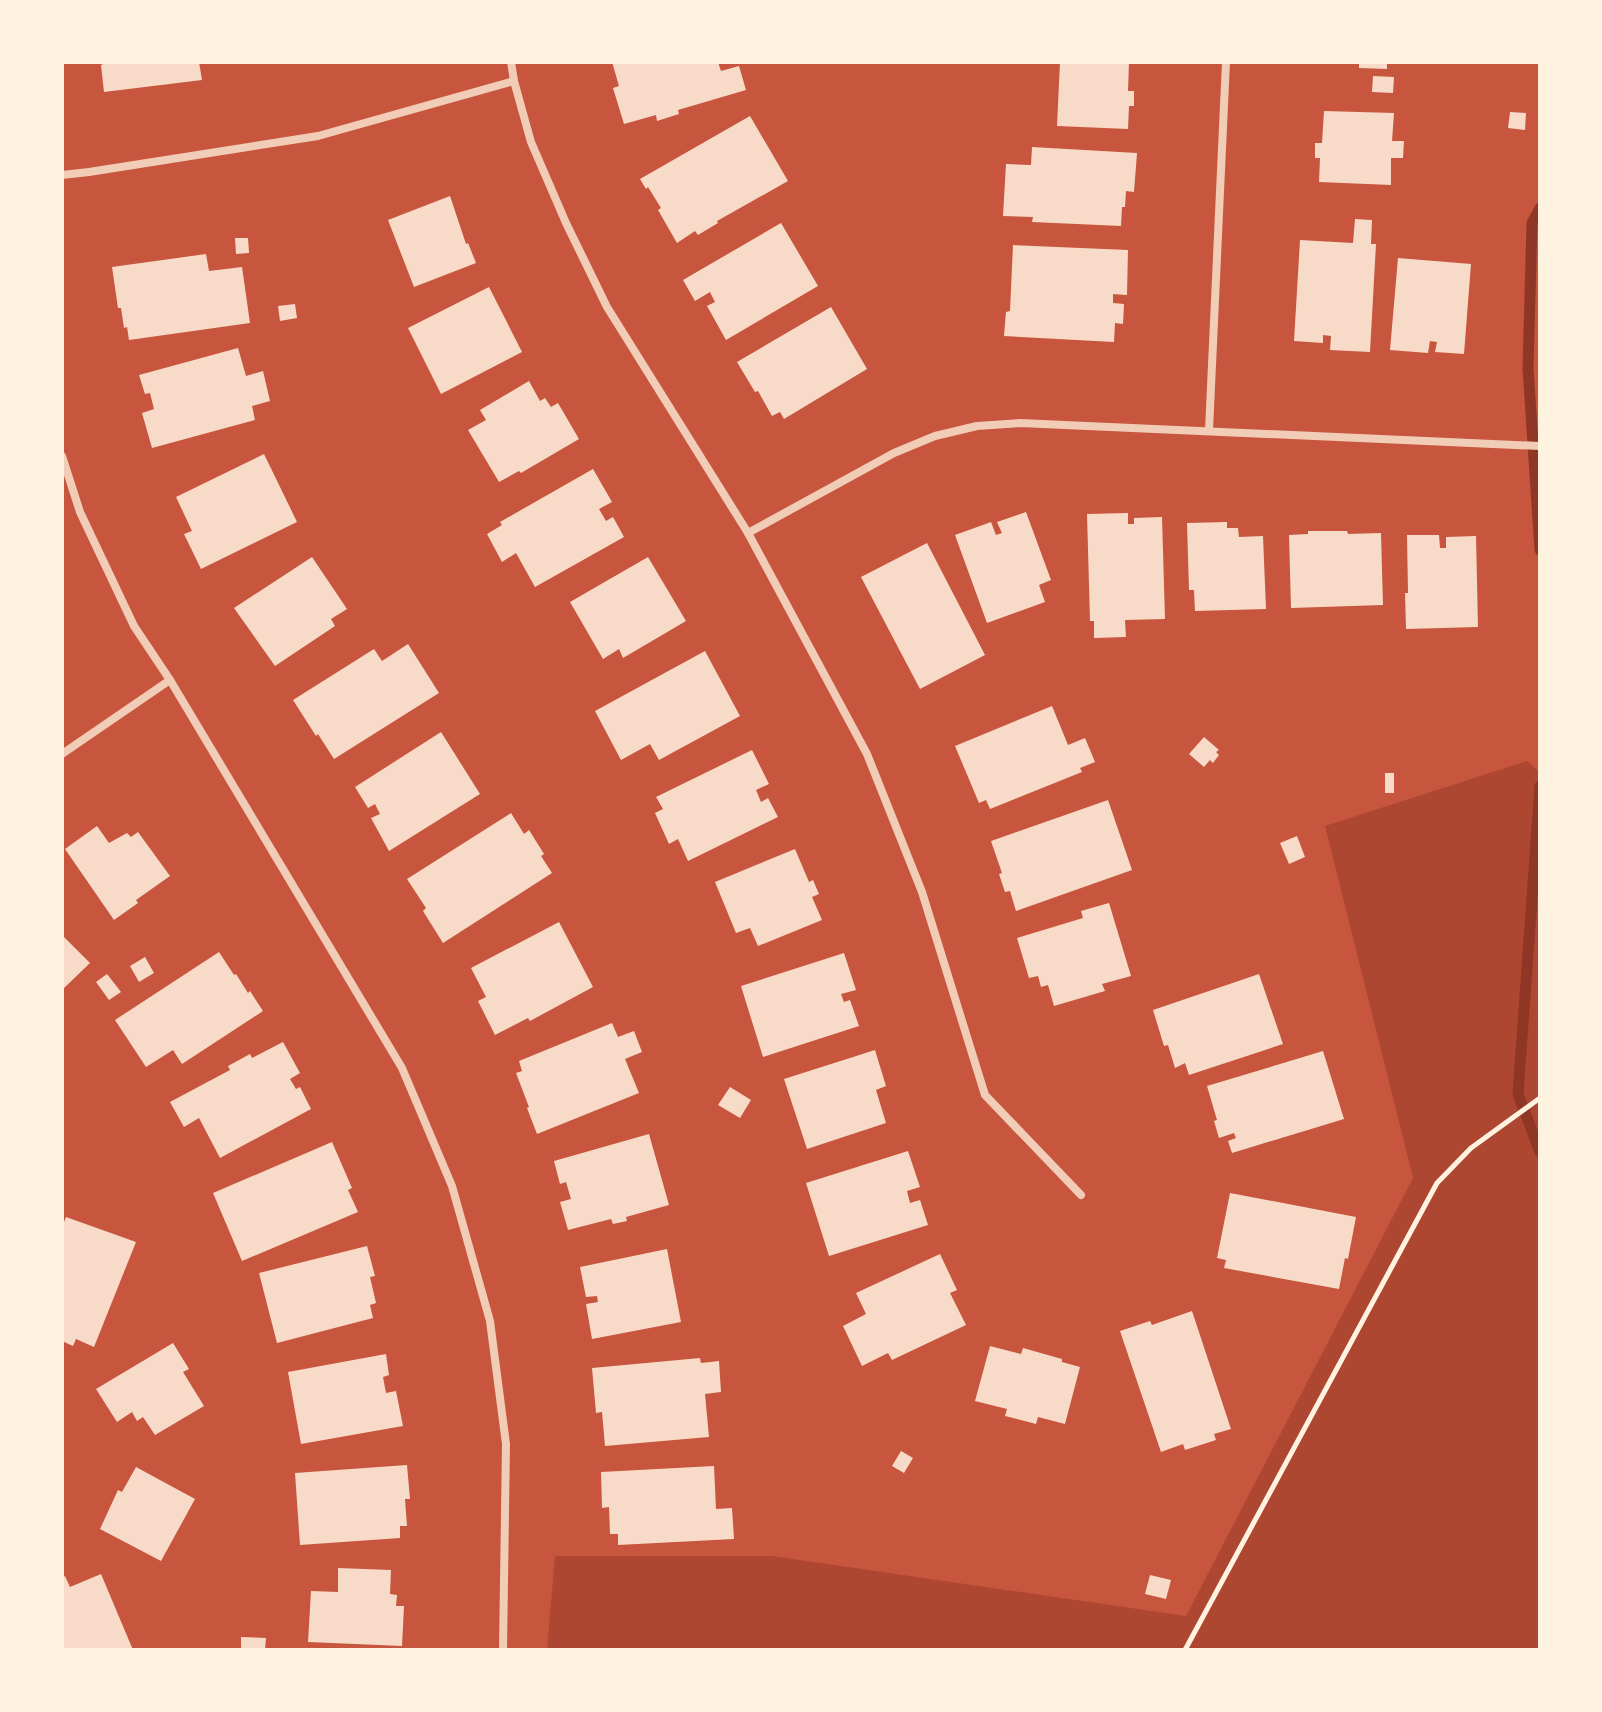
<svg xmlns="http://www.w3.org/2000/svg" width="1602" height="1712" viewBox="0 0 1602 1712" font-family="Commissioner,sans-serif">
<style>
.green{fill:#ae4732}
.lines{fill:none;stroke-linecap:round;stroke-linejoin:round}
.stream{stroke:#8f3625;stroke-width:11}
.building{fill:#f7dbc8}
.path{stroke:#fff3e0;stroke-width:5}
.minor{stroke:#f1ccb7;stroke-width:8}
</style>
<rect width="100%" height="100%" fill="#c8553d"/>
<polygon class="green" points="1527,761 1540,772 1540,1650 547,1650 555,1556 772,1556 1186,1616 1413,1178 1325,826"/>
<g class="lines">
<g class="stream">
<polyline points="1540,208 1532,223 1528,368 1540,550"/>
<polyline points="1540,786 1518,1094 1540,1152"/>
</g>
</g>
<g class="building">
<polygon points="107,62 199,62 202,80 104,92 101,65"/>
<polygon points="612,62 718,62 721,71 739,66 746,90 678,110 679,114 657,121 656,115 624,124 613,88 619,86"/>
<polygon points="1060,62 1129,62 1128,91 1134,91 1134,106 1129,106 1128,129 1057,126"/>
<polygon points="1359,62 1387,62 1387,69 1359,68"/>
<polygon points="1373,76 1394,77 1393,93 1372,92"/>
<polygon points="1324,111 1394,113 1392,141 1404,141 1403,158 1391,158 1391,185 1319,182 1320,158 1315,158 1315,143 1322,143"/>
<polygon points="1510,112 1526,113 1525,130 1508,128"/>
<polygon points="750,116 788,181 717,221 718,223 698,235 695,231 677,243 658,210 661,208 648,187 646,189 640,179"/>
<polygon points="1032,147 1137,153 1134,192 1126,191 1125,207 1122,207 1121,226 1032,222 1033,217 1003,216 1006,164 1031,165"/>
<polygon points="450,196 466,244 468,243 476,263 414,287 388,220"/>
<polygon points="1355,219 1372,220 1371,244 1376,244 1370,352 1330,350 1331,336 1323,335 1323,343 1294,341 1300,240 1353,243"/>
<polygon points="781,223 818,286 726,340 707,306 715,302 710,292 695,301 683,280"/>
<polygon points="235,238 248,238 249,253 236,254"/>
<polygon points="1013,245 1128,250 1127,295 1113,294 1113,303 1124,304 1123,324 1115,323 1114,342 1004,336 1006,312 1010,311"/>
<polygon points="206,254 209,271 242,267 250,323 129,340 127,327 124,328 121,308 118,308 112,267"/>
<polygon points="1398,258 1471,264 1464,354 1435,352 1437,342 1430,341 1428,353 1390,350"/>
<polygon points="489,287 522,352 441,394 408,328"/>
<polygon points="295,304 297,318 280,321 278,306"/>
<polygon points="831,307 867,369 784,419 780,412 772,416 758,391 755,392 737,362"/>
<polygon points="238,348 246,376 263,371 270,401 252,406 255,420 152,448 142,413 154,409 150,393 145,394 139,375"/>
<polygon points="529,381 540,401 545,398 551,407 558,403 579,439 521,473 519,471 499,482 468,430 486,420 480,410"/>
<polygon points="264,454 297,522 201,569 184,534 192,531 176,497"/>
<polygon points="593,469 612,502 599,509 606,521 613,517 624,537 535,587 516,553 502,562 487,534 502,525 500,522"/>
<polygon points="1026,512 1051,580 1039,585 1045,602 987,623 955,535 991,522 996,535 1002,533 997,522"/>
<polygon points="1128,513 1128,524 1134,524 1134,518 1162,517 1165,619 1125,620 1126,637 1094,638 1094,621 1090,621 1087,514"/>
<polygon points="1227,522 1227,528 1238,528 1239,537 1263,536 1266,609 1195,611 1194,590 1189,590 1187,523"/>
<polygon points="1308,531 1347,531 1348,534 1381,533 1383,605 1291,608 1289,535 1308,534"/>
<polygon points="1407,535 1439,535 1440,548 1446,548 1446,537 1476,536 1478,627 1406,629 1405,593 1408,593"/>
<polygon points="927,543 985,655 920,689 861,577"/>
<polygon points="312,557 347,609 331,619 335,626 275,666 234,608"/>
<polygon points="648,557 686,621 623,658 619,649 603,659 570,602"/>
<polygon points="408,644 439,693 334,759 318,734 316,736 293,700 374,649 382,661"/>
<polygon points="705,651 740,716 659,760 650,744 621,760 595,711"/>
<polygon points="1052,706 1068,745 1085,738 1095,762 1080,768 1082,772 990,809 986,800 979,803 955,746"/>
<polygon points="441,732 480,794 389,851 371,818 380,814 375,804 368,808 355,787"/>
<polygon points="1204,737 1219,750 1216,752 1219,755 1213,763 1210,760 1204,767 1189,754"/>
<polygon points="752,750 769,784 756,790 761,802 768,798 778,817 688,861 678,839 669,844 655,813 663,809 656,797"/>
<rect x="1385" y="773" width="9" height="20"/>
<polygon points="1108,800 1132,870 1016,911 1010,891 1005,892 999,874 1002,873 991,841"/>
<polygon points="511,813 524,834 529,830 544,854 541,856 552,873 443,943 423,911 426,908 407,879"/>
<polygon points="97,826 109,843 127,833 131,837 138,832 170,876 136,900 138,903 114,920 65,849"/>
<polygon points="1297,836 1305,857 1289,864 1280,843"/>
<polygon points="795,849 809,882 813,880 819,894 812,897 822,920 758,946 750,928 736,933 715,882"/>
<polygon points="1109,903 1131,976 1102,984 1105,991 1054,1006 1048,985 1041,987 1038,976 1029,978 1017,938 1083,918 1081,911"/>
<polygon points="559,922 593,987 530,1021 528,1018 495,1035 478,1001 486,997 471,968"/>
<polygon points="62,935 90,963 62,990"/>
<polygon points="219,952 234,975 236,974 248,993 250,991 263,1011 182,1064 173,1050 146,1067 115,1020"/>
<polygon points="844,953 856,990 841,994 844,1002 850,1000 859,1026 763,1057 741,986"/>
<polygon points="145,957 154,973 139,982 130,966"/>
<polygon points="107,974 121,992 109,1000 96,982"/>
<polygon points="1259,974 1283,1044 1189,1075 1185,1063 1175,1068 1168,1045 1164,1046 1153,1010"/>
<polygon points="612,1023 618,1037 634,1031 642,1052 625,1059 639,1093 537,1134 527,1108 529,1107 516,1073 522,1071 519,1061"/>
<polygon points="283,1042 300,1073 290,1079 296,1089 300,1087 311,1109 220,1158 199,1118 184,1127 170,1102 230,1070 228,1066 250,1054 252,1058"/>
<polygon points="875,1050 886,1086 876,1090 886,1123 807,1149 784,1079"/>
<polygon points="1323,1051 1344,1119 1232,1153 1228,1141 1236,1138 1234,1133 1219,1138 1214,1121 1217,1120 1207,1086"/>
<polygon points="730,1087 751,1100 740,1118 718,1105"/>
<polygon points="649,1134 669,1205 626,1217 627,1221 613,1224 611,1219 568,1230 560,1202 571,1199 566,1182 560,1184 554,1161"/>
<polygon points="332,1142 352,1188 348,1190 358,1212 242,1261 213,1193"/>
<polygon points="908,1151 920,1187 907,1191 910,1203 920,1200 928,1225 829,1256 806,1183"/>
<polygon points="1230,1193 1356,1217 1348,1259 1345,1258 1339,1289 1224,1268 1226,1260 1217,1258"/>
<polygon points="66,1217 136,1242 94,1347 76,1339 73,1346 62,1341 62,1227"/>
<polygon points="367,1246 375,1276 370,1277 376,1303 370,1305 373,1318 277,1343 259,1273"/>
<polygon points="667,1249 681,1322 592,1339 586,1304 598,1302 597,1296 586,1297 580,1267"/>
<polygon points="940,1254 957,1290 950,1293 966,1325 892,1360 888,1353 862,1366 843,1326 866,1314 856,1293"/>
<polygon points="1192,1311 1231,1429 1214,1434 1216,1440 1185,1450 1183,1444 1161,1452 1120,1331 1150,1321 1152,1325"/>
<polygon points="173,1343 189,1369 183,1372 204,1406 155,1435 143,1417 137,1421 132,1412 117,1422 96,1389"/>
<polygon points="990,1346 1021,1354 1023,1348 1062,1359 1062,1362 1080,1367 1065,1424 1038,1417 1036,1424 1005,1416 1007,1409 975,1401"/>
<polygon points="386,1354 389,1375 383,1377 386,1393 396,1391 403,1426 301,1444 288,1372"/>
<polygon points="700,1358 701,1363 719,1361 721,1392 705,1394 709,1437 605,1446 602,1412 596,1413 592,1368"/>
<polygon points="901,1451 913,1458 904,1473 892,1466"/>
<polygon points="407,1465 410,1499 405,1499 407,1526 400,1526 400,1538 300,1545 295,1473"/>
<polygon points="714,1466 716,1509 732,1508 734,1539 618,1545 618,1534 610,1534 609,1507 602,1508 601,1472"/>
<polygon points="136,1467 195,1499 161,1561 100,1529 118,1490 122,1492"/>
<polygon points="338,1568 391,1570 390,1594 397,1595 396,1606 404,1606 402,1646 308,1642 311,1591 338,1592"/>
<polygon points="101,1574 133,1650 62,1650 62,1578 65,1576 70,1587"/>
<polygon points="1150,1575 1171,1580 1166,1599 1145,1594"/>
<polygon points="241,1637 266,1638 265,1650 241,1650"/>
</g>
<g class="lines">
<polyline class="path" points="1185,1650 1437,1183 1471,1148 1540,1098"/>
<g class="minor">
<polyline points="511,62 514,81 531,142 566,223 607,307 748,533 867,754 922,892 985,1095 1081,1195"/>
<polyline points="62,175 89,172 318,136 514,81"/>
<polyline points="1209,430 1226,62"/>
<polyline points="62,456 80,512 134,626 170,680 402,1068 452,1186 490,1321 506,1444 503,1650"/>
<polyline points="748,533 894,453 935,436 977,426 1020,423 1540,446"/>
<polyline points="62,754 170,680"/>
</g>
</g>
<rect width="1602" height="1712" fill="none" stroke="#fff3e0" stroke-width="128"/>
</svg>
